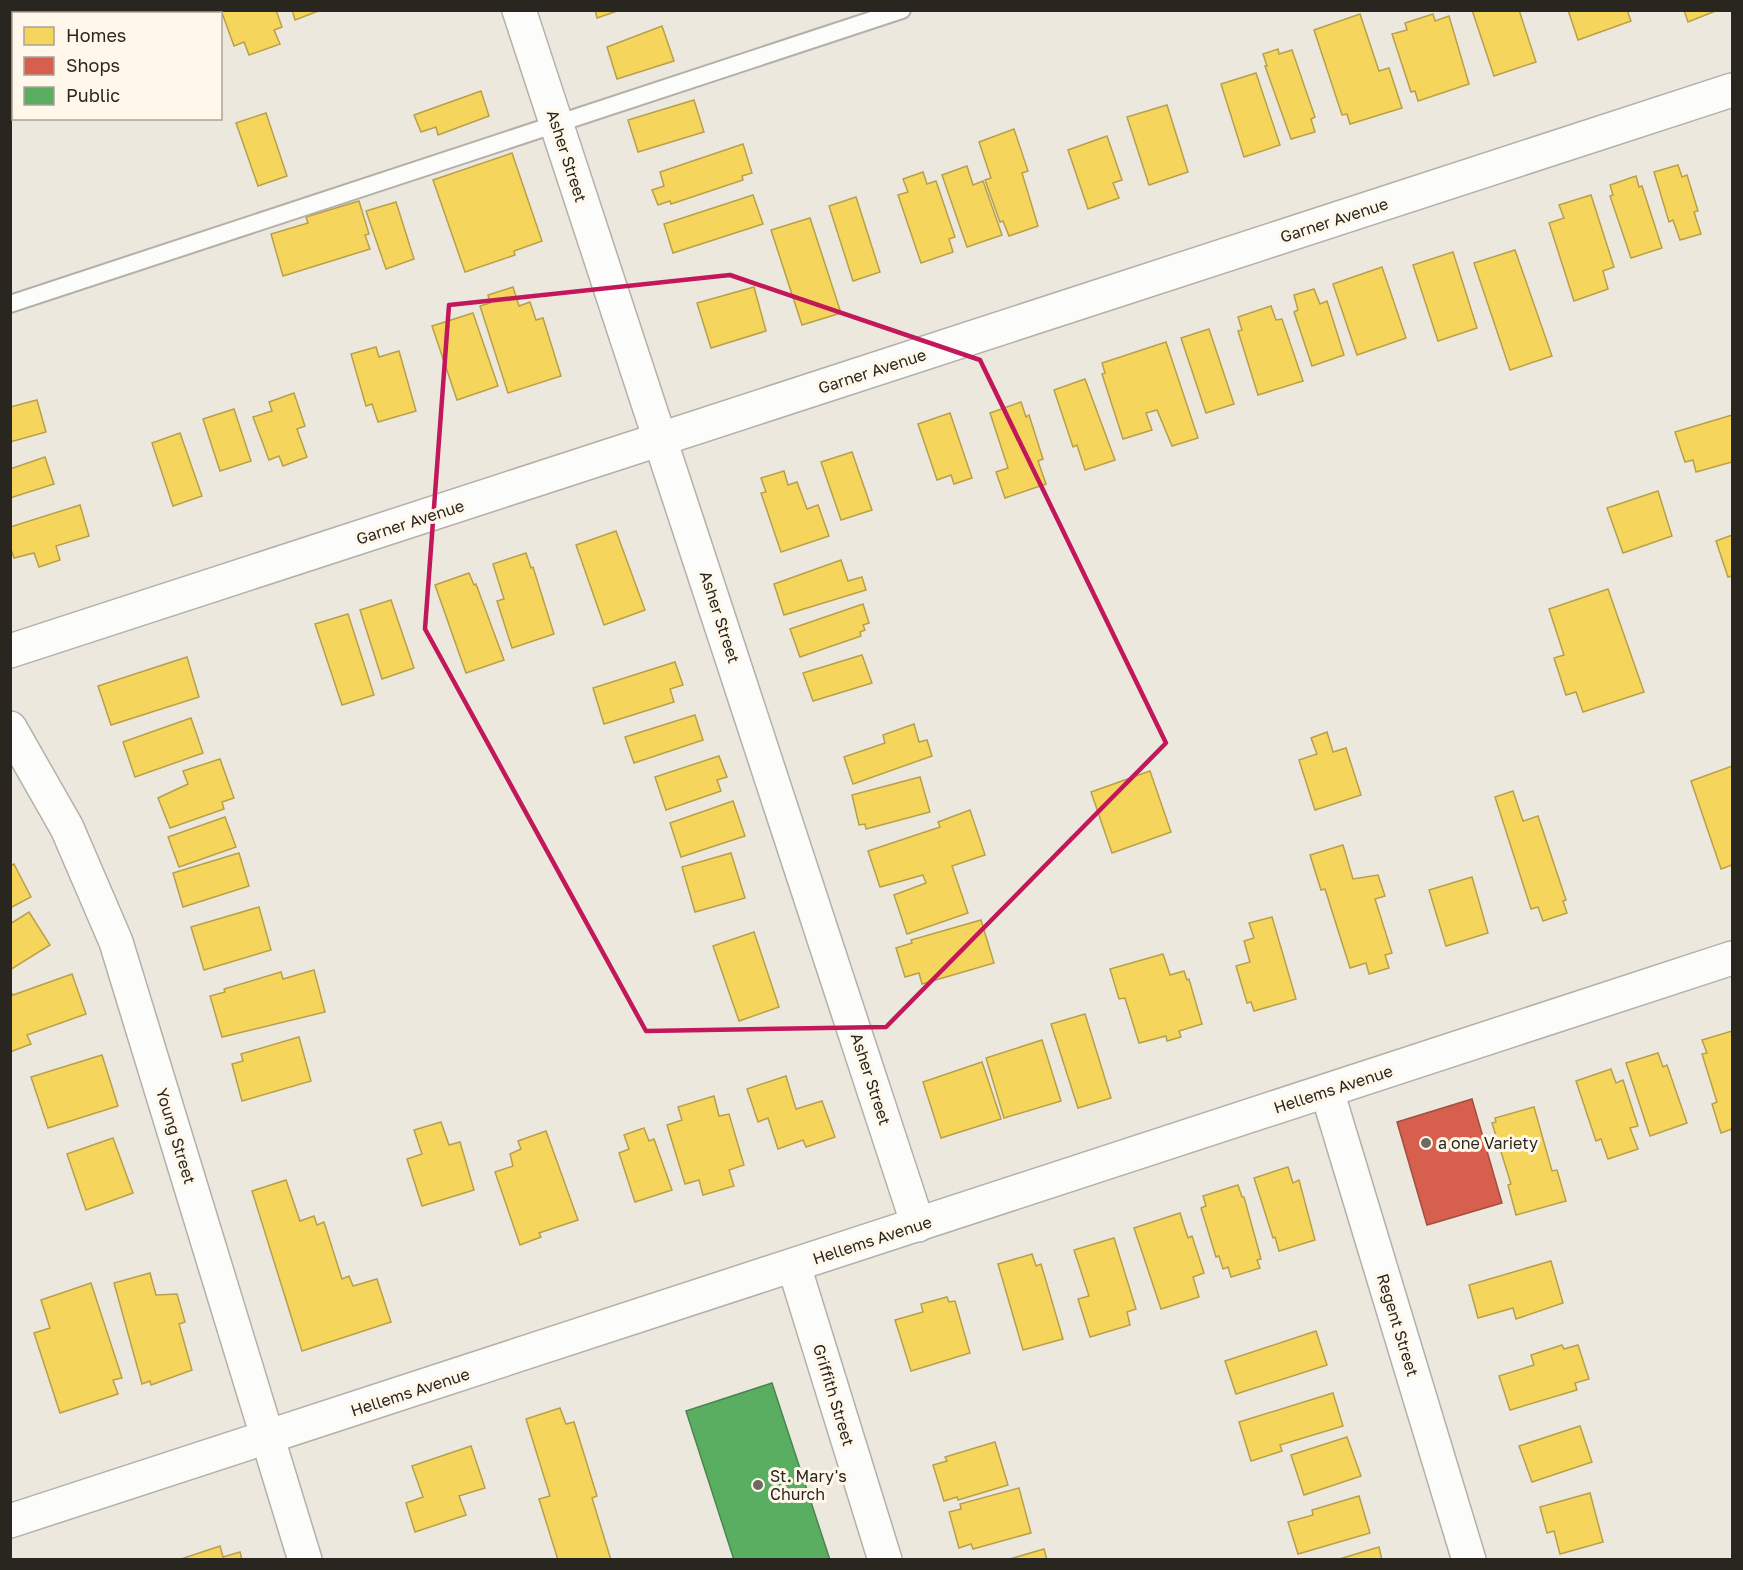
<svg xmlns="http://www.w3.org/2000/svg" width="1743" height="1570" viewBox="0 0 1743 1570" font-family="'Golos Text',sans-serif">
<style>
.homes{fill:#f6d55c;stroke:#b8a04a;stroke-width:1.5}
.shops{fill:#d6604d;stroke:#a24f3f;stroke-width:1.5}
.public{fill:#5aae61;stroke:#4b854d;stroke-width:1.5}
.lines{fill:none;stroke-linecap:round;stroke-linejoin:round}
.lane-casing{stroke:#b4b0a9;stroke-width:20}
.street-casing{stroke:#b4b0a9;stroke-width:36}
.secondary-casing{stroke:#b4b0a9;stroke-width:36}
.lane{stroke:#fcfcfa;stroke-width:16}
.street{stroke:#fcfcfa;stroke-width:33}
.secondary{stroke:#fcfcfa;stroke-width:33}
.marked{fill:none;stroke:#c2185b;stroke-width:4.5;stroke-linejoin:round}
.poi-dot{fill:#6e6a62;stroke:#fff7e9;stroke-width:2}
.labels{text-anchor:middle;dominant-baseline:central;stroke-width:6;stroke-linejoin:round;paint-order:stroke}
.street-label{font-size:16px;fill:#29261f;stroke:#fff7e9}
.poi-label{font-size:16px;fill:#29261f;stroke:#fff7e9;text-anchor:start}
</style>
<rect width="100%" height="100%" fill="#ede8de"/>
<g class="homes">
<polygon points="115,10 149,10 150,14 116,14"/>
<polygon points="164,10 199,10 200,14 165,14"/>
<polygon points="221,10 276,10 282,27 274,30 280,44 249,55 244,42 234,46"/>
<polygon points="292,10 321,10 295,20"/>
<polygon points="595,10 620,10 597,18"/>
<polygon points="1472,10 1519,10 1536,62 1494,76"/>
<polygon points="1568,10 1627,10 1631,21 1578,40"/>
<polygon points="1684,10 1718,10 1688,22"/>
<polygon points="1360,14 1379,71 1389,68 1402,108 1350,124 1347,114 1342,115 1314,30"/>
<polygon points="1433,14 1435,21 1449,16 1469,84 1418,101 1415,91 1411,92 1392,34 1407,30 1405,23"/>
<polygon points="14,18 14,87 10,79 10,19"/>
<polygon points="662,26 674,61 617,79 607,47"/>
<polygon points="1278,49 1279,54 1292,50 1315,117 1311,119 1315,132 1291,139 1265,66 1267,66 1263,54"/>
<polygon points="1256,73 1280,145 1244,157 1221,84"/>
<polygon points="481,91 489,116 438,135 436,127 421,132 414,115"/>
<polygon points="694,100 704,132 638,152 628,120"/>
<polygon points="1167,105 1188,172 1149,185 1127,117"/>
<polygon points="266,113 287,176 258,186 236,123"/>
<polygon points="1014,129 1028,171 1022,173 1038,226 1009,236 1003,221 1000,222 985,180 991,178 979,142"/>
<polygon points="1107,136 1122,180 1113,183 1119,198 1088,209 1068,150"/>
<polygon points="743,144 752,173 742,176 743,180 671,204 670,201 658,205 652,190 664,186 660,172"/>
<polygon points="512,153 542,241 514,251 515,255 465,272 433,180"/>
<polygon points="1678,165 1682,177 1687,175 1698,211 1694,212 1701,234 1680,240 1673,220 1669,222 1654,172"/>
<polygon points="967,166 973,185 983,181 1002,235 967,247 942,175"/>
<polygon points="923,172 927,184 936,181 955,237 949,239 953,252 921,263 898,195 908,192 903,179"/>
<polygon points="1636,176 1639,187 1642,186 1662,248 1631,258 1610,196 1613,195 1610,185"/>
<polygon points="753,195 763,224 673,253 664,224"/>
<polygon points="1591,195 1614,267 1603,271 1608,289 1574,301 1549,223 1564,218 1559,205"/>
<polygon points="856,197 880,272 853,281 829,206"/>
<polygon points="359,201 369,234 365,235 370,249 283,276 271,234 308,223 306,217"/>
<polygon points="396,202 414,259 386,269 366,211"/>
<polygon points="810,218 841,313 802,325 771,230"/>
<polygon points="1515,250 1552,356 1510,370 1474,263"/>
<polygon points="1453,252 1477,328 1438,341 1413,265"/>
<polygon points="1382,267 1406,338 1357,355 1333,284"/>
<polygon points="513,287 519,306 530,302 536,320 543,318 561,376 508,393 480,306 490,303 488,295"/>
<polygon points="754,287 766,331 711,348 697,303"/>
<polygon points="1314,289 1320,304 1327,301 1344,355 1312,366 1294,312 1298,310 1294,295"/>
<polygon points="1271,306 1276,320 1282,319 1303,381 1258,395 1238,331 1242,330 1238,317"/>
<polygon points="473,313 498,386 457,400 432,326"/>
<polygon points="1209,329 1234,404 1206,413 1181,338"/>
<polygon points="1166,342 1198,438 1172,446 1157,410 1146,413 1152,430 1123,439 1102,374 1105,373 1102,363"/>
<polygon points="376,347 379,357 399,351 416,411 378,422 372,404 366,406 351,354"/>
<polygon points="1085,379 1115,460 1085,470 1077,445 1073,447 1054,390"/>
<polygon points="294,393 305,426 297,429 307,457 283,466 279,456 269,460 253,417 272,411 269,402"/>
<polygon points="37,400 46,432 10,442 10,407"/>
<polygon points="1021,402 1026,417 1029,415 1043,459 1038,461 1046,484 1005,498 996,472 1008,468 990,413"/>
<polygon points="234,409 251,461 220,471 203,419"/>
<polygon points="950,413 972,478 954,484 951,475 937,480 918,424"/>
<polygon points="1732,415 1732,462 1696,472 1693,460 1685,462 1675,432"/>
<polygon points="180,433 202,496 173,506 152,443"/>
<polygon points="852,452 872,510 841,520 821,462"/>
<polygon points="45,457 54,484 10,498 10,469"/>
<polygon points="784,471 788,485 797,482 807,509 818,505 829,536 781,552 761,493 766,492 761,478"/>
<polygon points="1658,491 1672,536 1623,553 1607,508"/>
<polygon points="80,505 89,536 56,546 60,560 39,567 34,553 14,558 10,546 10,527"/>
<polygon points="616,531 645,610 604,625 576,545"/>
<polygon points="1732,535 1732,576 1728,577 1716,541"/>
<polygon points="526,553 531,568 533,567 554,634 512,648 497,601 504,599 493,564"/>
<polygon points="841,560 848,581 862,577 866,590 784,615 774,584"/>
<polygon points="469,573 474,585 476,584 504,660 466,673 435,585"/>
<polygon points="1608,589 1644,692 1583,712 1576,692 1566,695 1554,658 1564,655 1549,609"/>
<polygon points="391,600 414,668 382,679 360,610"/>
<polygon points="863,604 869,623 863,625 865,630 860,632 861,636 800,657 790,629"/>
<polygon points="348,614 374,695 342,705 315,624"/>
<polygon points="862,655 872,683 813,701 803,673"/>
<polygon points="187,657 199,697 111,725 98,686"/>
<polygon points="675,662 683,685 670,689 674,702 604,724 593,688"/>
<polygon points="695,715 703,740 634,763 625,737"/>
<polygon points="191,718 203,753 135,777 123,742"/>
<polygon points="914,724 919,742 927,740 932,756 853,784 844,757 885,743 883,735"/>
<polygon points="1327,732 1333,752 1346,748 1361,795 1315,810 1299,760 1317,754 1311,738"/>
<polygon points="719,756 727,777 717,780 721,791 666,810 655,777"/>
<polygon points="220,759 234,798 222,802 224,809 170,828 158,798 188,784 183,771"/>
<polygon points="1732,766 1732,865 1721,869 1691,781"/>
<polygon points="1150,771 1171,832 1112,853 1091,792"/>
<polygon points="920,777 930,812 866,829 865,824 859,825 852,795"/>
<polygon points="1513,791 1523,821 1538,816 1566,900 1563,901 1567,913 1543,921 1538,907 1531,909 1495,797"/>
<polygon points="733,801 745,836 681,857 670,823"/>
<polygon points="970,810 985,855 952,866 968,913 907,934 894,895 926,883 923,875 880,887 868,851 940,827 938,822"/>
<polygon points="225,817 236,847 179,867 168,837"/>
<polygon points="1343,845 1353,879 1378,875 1385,896 1375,899 1392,953 1385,955 1389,968 1369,974 1366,963 1350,968 1325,889 1321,890 1310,855"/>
<polygon points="239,853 249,886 183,907 173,873"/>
<polygon points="731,853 745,898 695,912 682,867"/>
<polygon points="14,864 31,897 10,908 10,866"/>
<polygon points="1472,877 1488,933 1446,946 1429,890"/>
<polygon points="259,907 271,950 204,970 191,927"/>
<polygon points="29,912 50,945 10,970 10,924"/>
<polygon points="1272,917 1296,999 1254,1011 1251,1002 1247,1003 1236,966 1250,962 1244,941 1254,938 1249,923"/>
<polygon points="981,920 994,963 922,984 919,973 905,977 896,948 912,943 911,940"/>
<polygon points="754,932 779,1007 739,1021 713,946"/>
<polygon points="1163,954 1170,975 1184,971 1187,980 1189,979 1202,1024 1179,1031 1181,1037 1167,1041 1166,1036 1139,1043 1125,998 1119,999 1110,969"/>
<polygon points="314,970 325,1012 222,1037 210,996 225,992 224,989 281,972 283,979"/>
<polygon points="72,974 86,1014 27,1035 31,1044 10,1052 10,991 13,995"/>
<polygon points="1085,1014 1111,1098 1078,1108 1051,1024"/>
<polygon points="1732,1031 1732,1129 1721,1133 1712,1104 1717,1102 1702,1054 1707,1053 1702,1040"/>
<polygon points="299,1037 311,1081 242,1101 232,1064 243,1061 241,1054"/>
<polygon points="1042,1040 1061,1101 1004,1118 986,1058"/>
<polygon points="1658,1053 1663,1067 1667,1065 1687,1123 1650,1136 1626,1063"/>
<polygon points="102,1055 118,1106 48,1128 31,1077"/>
<polygon points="982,1062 1001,1119 941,1138 923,1082"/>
<polygon points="1611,1069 1616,1083 1623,1080 1638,1126 1630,1128 1638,1149 1608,1159 1601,1139 1596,1141 1576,1081"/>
<polygon points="786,1076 796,1109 822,1101 835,1137 806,1147 803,1140 778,1149 768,1118 758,1122 747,1089"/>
<polygon points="714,1096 719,1116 729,1114 744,1165 729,1170 734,1186 703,1195 699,1180 685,1184 667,1125 682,1120 678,1107"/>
<polygon points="1534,1107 1552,1171 1557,1170 1566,1201 1516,1215 1508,1185 1511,1184 1492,1123 1496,1122 1495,1118"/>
<polygon points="441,1122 449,1145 460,1142 474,1190 422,1206 407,1159 422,1154 414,1130"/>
<polygon points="644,1128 649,1141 654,1139 672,1190 635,1202 619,1153 629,1149 624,1135"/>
<polygon points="546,1131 578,1220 539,1233 541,1237 520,1245 495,1172 513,1166 510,1154 521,1149 518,1141"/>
<polygon points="113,1138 133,1193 86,1210 67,1154"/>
<polygon points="1288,1167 1293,1183 1299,1180 1315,1240 1279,1251 1275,1237 1273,1238 1254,1178"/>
<polygon points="286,1180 300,1221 314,1216 317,1225 324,1222 342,1279 349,1276 353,1286 377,1279 391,1322 302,1351 252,1191"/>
<polygon points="1238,1185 1242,1197 1244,1197 1261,1259 1257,1260 1260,1268 1231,1277 1228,1267 1223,1269 1219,1256 1216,1257 1201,1208 1206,1206 1203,1196"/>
<polygon points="1180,1213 1188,1238 1192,1236 1204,1273 1193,1277 1199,1297 1161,1309 1134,1228"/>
<polygon points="1114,1238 1136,1309 1127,1312 1130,1325 1090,1337 1078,1299 1089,1296 1074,1250"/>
<polygon points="1032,1254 1036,1266 1041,1264 1063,1339 1023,1350 998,1264"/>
<polygon points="1551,1261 1563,1303 1516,1319 1513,1308 1478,1318 1469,1285"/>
<polygon points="150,1273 156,1295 177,1294 185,1322 179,1324 192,1370 151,1385 150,1381 142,1384 114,1283"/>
<polygon points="91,1283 122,1378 113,1380 118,1394 60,1413 34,1333 50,1328 41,1300"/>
<polygon points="947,1297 949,1302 955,1301 970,1353 911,1371 895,1320 923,1312 921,1304"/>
<polygon points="1316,1331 1327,1365 1236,1394 1225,1361"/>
<polygon points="1562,1345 1564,1349 1578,1345 1589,1379 1575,1383 1577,1390 1510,1410 1499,1376 1534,1365 1531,1355"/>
<polygon points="1333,1393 1343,1426 1280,1445 1282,1451 1251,1461 1239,1422"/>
<polygon points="560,1408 566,1424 574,1422 597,1496 592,1498 611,1560 558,1560 539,1499 550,1496 526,1419"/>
<polygon points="1580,1426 1592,1462 1532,1482 1519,1446"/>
<polygon points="1347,1437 1361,1476 1304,1495 1291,1455"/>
<polygon points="995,1442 1008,1485 958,1500 957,1497 944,1501 933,1465 947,1461 945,1457"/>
<polygon points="471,1446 485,1488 459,1496 466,1515 415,1532 406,1503 423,1497 412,1466"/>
<polygon points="1019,1488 1031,1533 973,1549 971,1544 959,1548 949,1512 961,1509 960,1504"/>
<polygon points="1590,1493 1603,1542 1560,1554 1554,1531 1547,1533 1540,1507"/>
<polygon points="1359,1496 1370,1533 1298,1554 1288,1522 1313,1515 1312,1510"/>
<polygon points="220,1546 223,1557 240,1552 242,1560 178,1560"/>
<polygon points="1379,1547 1382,1560 1336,1560"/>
<polygon points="1044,1549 1047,1560 1006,1560"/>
</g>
<polygon class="shops" points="1472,1099 1502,1203 1427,1225 1397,1122"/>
<polygon class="public" points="772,1383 830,1560 734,1560 686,1411"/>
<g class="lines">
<g class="lane-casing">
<polyline id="lane" points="10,304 902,10"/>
</g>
<g class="street-casing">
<g id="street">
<polyline points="519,10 918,1225"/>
<polyline points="10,651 1732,90"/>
<polyline points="10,728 67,828 116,942 305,1560"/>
<polyline points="1327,1091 1469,1560"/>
<polyline points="794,1266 885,1560"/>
</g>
</g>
<g class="secondary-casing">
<polyline id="secondary" points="10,1521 1732,958"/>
</g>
<use href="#lane" class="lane"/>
<use href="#street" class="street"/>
<use href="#secondary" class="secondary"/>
</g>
<path class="marked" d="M730 275 980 360 1166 743 886 1027 646 1031 425 629 449 305Z"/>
<g class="poi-dot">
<circle cx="1426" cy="1143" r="6"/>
<circle cx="758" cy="1485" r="6"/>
</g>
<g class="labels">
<g class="street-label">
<text transform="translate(567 156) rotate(72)">Asher Street</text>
<text transform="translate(1334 220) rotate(-18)">Garner Avenue</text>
<text transform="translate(872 371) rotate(-18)">Garner Avenue</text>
<text transform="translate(410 522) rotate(-18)">Garner Avenue</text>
<text transform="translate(720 617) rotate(72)">Asher Street</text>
<text transform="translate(871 1079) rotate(72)">Asher Street</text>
<text transform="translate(1333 1089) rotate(-18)">Hellems Avenue</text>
<text transform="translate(176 1136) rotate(73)">Young Street</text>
<text transform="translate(872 1240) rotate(-18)">Hellems Avenue</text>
<text transform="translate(1398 1325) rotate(73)">Regent Street</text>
<text transform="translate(410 1392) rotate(-18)">Hellems Avenue</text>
<text transform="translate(834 1395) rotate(73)">Griffith Street</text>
</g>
<g class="poi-label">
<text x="1438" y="1143">a one Variety</text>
<text x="770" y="1476">St. Mary's<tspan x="770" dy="18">Church</tspan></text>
</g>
</g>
<rect width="1743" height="1570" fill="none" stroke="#29261f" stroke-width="24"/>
<rect x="12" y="12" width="210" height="108" fill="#fff7e9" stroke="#a9a398" stroke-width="1.5"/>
<rect x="24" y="27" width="30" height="18" fill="#f6d55c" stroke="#a9a398" stroke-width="1.5"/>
<text x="66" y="42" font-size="18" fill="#29261f">Homes</text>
<rect x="24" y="57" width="30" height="18" fill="#d6604d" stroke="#a9a398" stroke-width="1.5"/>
<text x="66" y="72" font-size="18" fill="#29261f">Shops</text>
<rect x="24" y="87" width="30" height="18" fill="#5aae61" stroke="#a9a398" stroke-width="1.5"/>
<text x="66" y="102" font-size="18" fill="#29261f">Public</text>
</svg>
